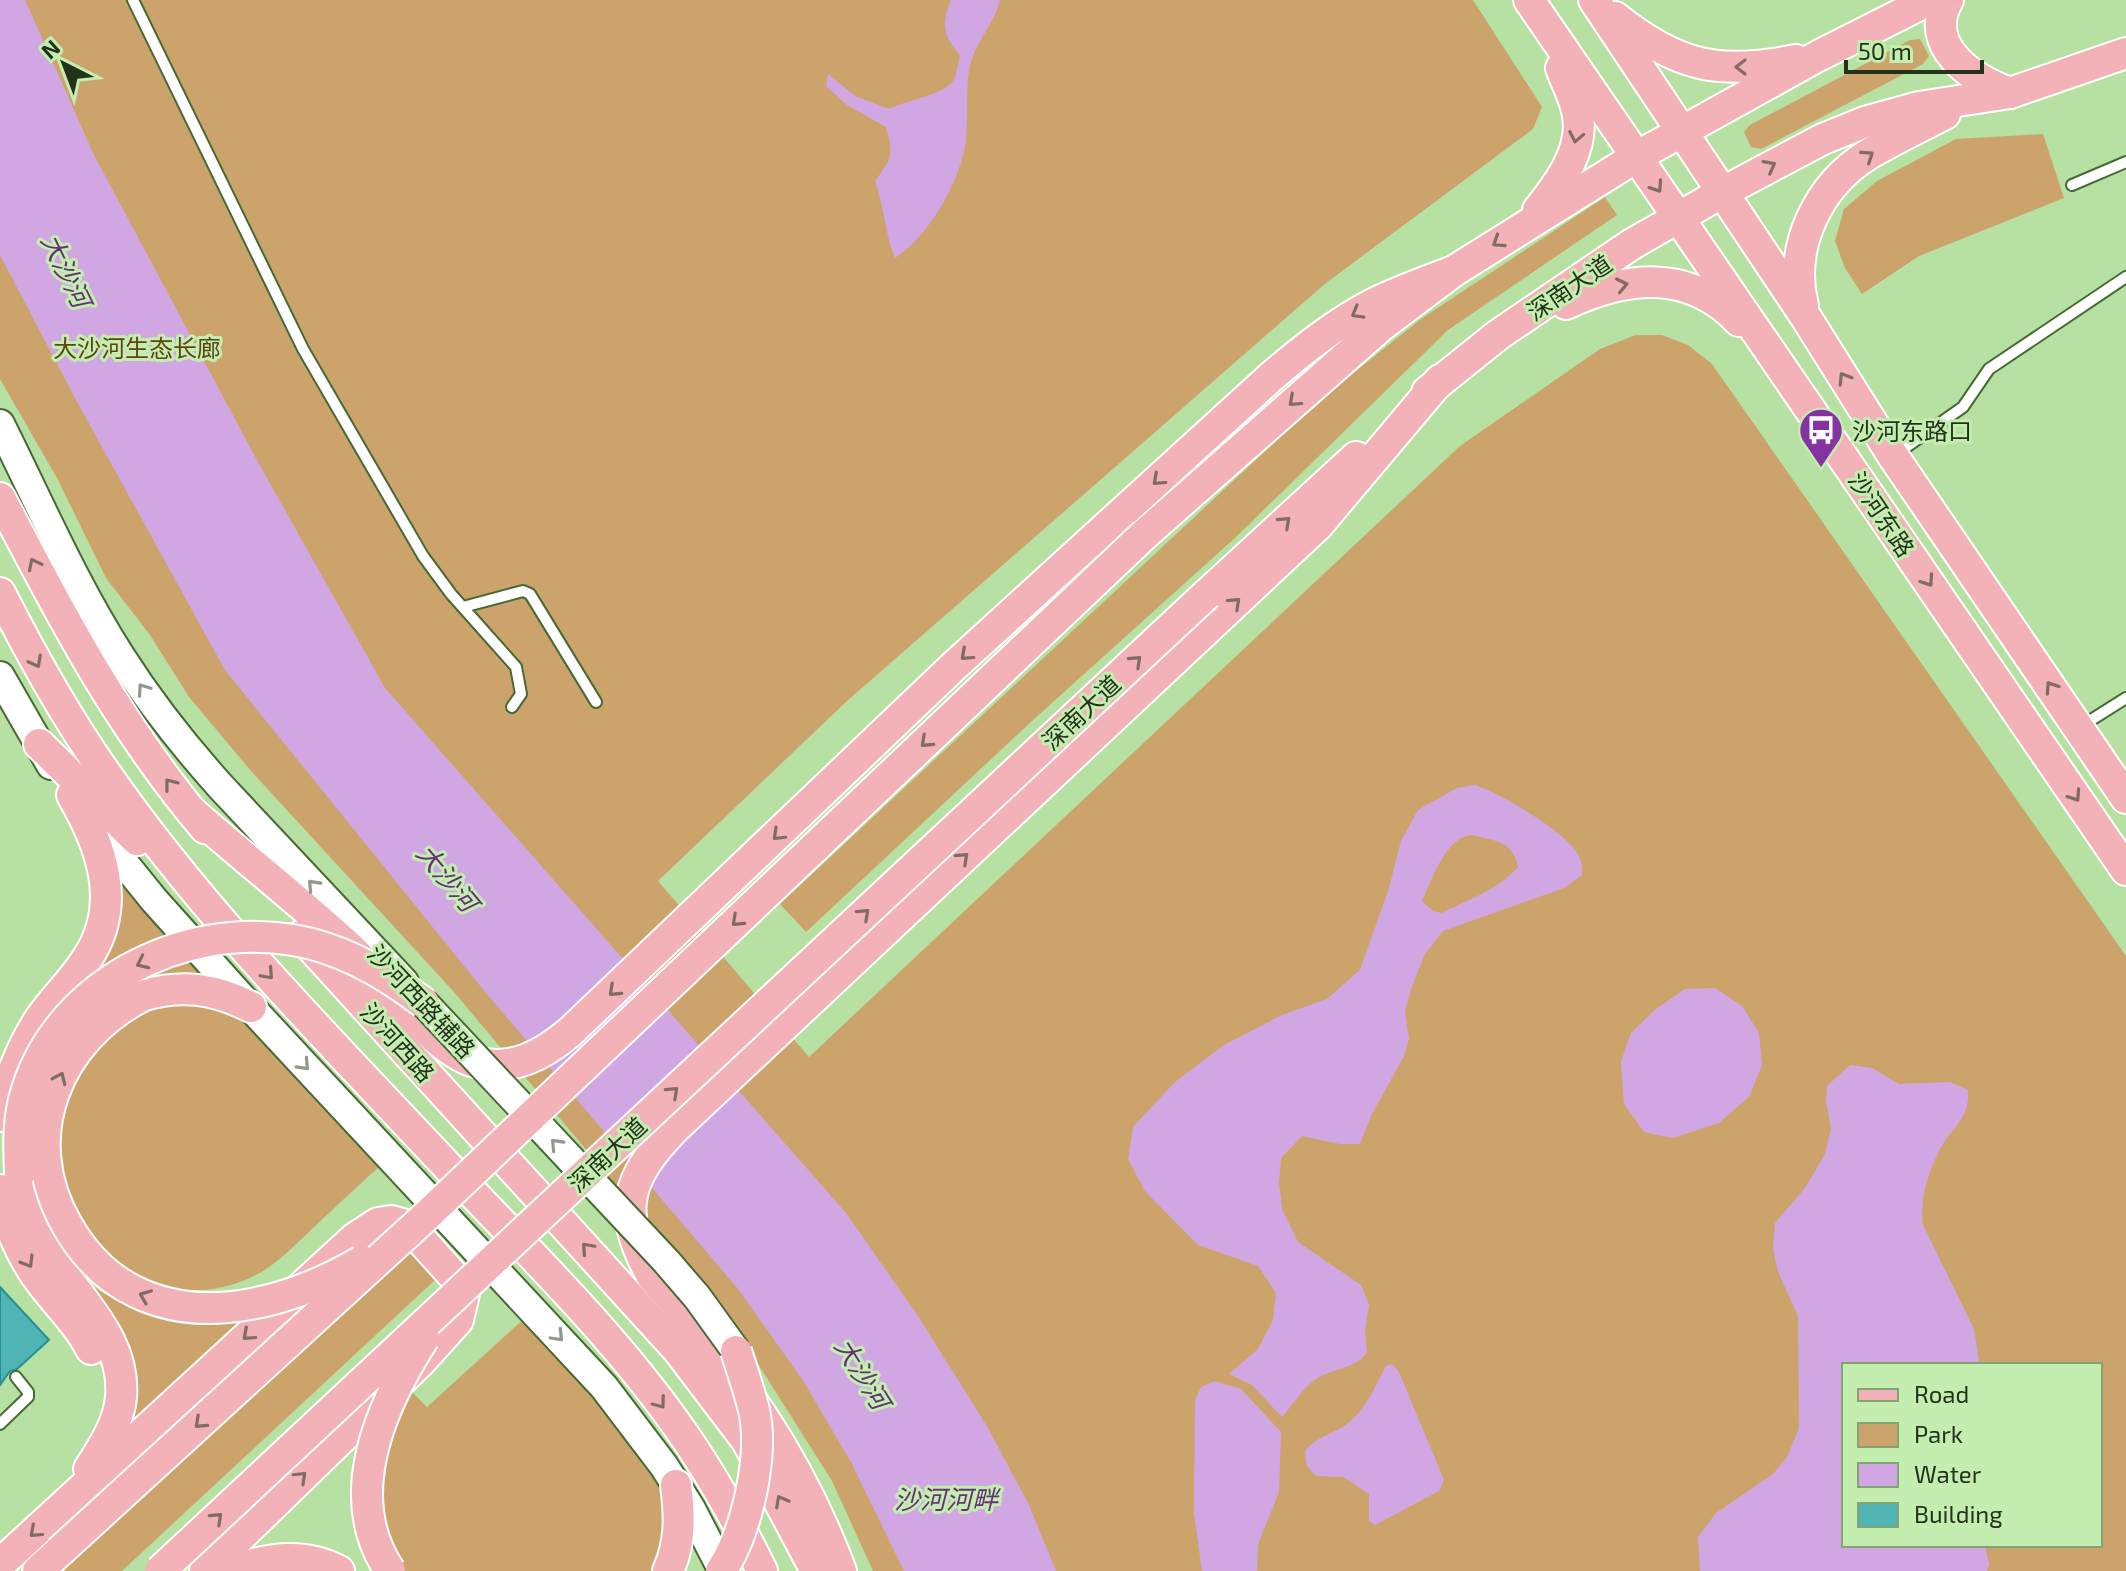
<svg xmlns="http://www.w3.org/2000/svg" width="2126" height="1571" viewBox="0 0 2126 1571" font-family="'Exo 2','Noto Sans SC',sans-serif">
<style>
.green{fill:#cca46b;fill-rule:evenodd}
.water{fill:#d1a7e3;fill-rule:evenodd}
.building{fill:#50b3b4;stroke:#269091;stroke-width:2}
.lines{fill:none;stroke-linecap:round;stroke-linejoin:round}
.lane-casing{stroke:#466a33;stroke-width:14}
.secondary-casing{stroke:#466a33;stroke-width:32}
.primary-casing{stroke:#fff;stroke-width:34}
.lane{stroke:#fff;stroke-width:10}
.secondary{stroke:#fff;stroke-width:28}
.primary{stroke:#f2b2b8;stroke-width:30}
.secondary-bridge-casing{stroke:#466a33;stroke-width:32;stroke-linecap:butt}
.primary-bridge-casing{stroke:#fff;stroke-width:34;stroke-linecap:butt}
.secondary-bridge{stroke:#fff;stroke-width:28}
.primary-bridge{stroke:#f2b2b8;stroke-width:30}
.oneway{stroke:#806c62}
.oneway2{stroke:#91998d}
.labels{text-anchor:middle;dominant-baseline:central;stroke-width:6;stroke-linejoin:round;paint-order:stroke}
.street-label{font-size:24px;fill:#23331b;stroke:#c4edb0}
.park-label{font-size:24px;fill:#604313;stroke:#c4edb0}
.poi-label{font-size:24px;fill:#23331b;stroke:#c4edb0;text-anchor:start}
.water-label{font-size:26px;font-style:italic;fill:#653278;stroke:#c4edb0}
</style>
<rect width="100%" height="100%" fill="#b7e0a3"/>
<g class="green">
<path d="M0 0H1473L1542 107 1533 129 1326 283 847 701 658 881 809 1057 1460 446 1600 349 1636 335H1662L1688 345 1712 364 2126 956V1571H873L832 1481 734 1326 454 992 251 771 189 697 150 635 106 578 57 478 0 379ZM1844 1365H2100V1545H1844Z"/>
<polygon points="1920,39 1929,56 1923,64 1761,149 1751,147 1744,132 1750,125 1910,40"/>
<polygon points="2043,134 2064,198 1919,256 1862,294 1845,268 1835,241 1844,209 1877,181 1956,139"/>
<polygon points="1605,197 1617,215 1448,330 1236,537 1032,721 806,932 780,904 1322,398 1421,319"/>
<polygon points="115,870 206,972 88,989"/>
<path d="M182 1002 212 1006 237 1014 266 1037 382 1164C358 1186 334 1208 311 1230 293 1247 276 1265 254 1276 163 1321 64 1254 59 1156 59 1149 57 1140 58 1132 61 1106 74 1082 88 1060 102 1037 131 1012 158 1004 165 1002 175 1003 182 1002Z"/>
<polygon points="412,1249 436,1279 122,1571 62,1571"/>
<path d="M88 1283C146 1322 189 1334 258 1317L124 1438Z"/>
<path d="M527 1316C563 1357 659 1453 666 1503 669 1519 661 1554 659 1571H399L382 1535V1466L407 1387 427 1407Z"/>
</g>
<g class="water">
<polygon points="0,0 25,0 94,155 259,464 385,688 846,1213 918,1316 988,1428 1029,1505 1056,1571 904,1571 852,1464 804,1382 739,1290 486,993 225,670 75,398 0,255"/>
<path d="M951 0H1000C994 25 976 40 970 66 965 88 969 122 965 146 958 185 928 237 895 258 885 234 884 206 875 181 892 158 894 154 886 127L847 105 826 86 828 74 855 96 889 109C905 101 945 94 953 81 957 74 958 63 960 55 943 36 941 25 951 0Z"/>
<path d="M1475 785C1501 794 1567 832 1579 856 1582 861 1582 869 1582 875L1564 888 1443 931 1425 954 1412 986 1405 1011 1409 1039 1404 1056 1371 1116 1360 1144H1340L1302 1136 1281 1158 1279 1183 1282 1209 1298 1242 1361 1285 1369 1305 1365 1331 1367 1353C1351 1372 1329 1367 1311 1383 1300 1392 1291 1407 1282 1417L1252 1385 1229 1374 1258 1349 1273 1320 1276 1293 1258 1266 1198 1245 1145 1191 1128 1159 1133 1127 1175 1082 1224 1045 1282 1015 1327 999 1360 970 1389 888 1401 841 1418 810 1457 788ZM1472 835C1496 841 1512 840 1518 867 1498 890 1468 900 1441 913L1433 911 1422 901C1432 880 1445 837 1472 835Z"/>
<polygon points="1715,988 1742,1006 1759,1033 1762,1065 1749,1097 1719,1123 1673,1138 1644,1132 1624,1104 1621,1061 1631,1033 1656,1009 1685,989"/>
<path d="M1850 1065 1872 1068 1899 1084 1950 1082 1968 1090C1970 1121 1951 1126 1939 1151 1928 1173 1919 1201 1923 1225L1974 1329 1979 1361 1977 1365H1844V1545H1985L1989 1564 1987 1571H1700L1698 1537 1716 1513 1773 1474 1787 1457 1799 1428 1798 1316 1778 1272 1773 1249 1775 1223 1805 1188 1825 1154 1831 1129 1826 1101 1827 1086Z"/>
<path d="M1392 1364 1399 1372 1444 1480 1439 1491 1375 1525 1369 1521V1494L1343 1477 1316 1476 1307 1466 1305 1451C1317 1436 1332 1435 1347 1424 1366 1410 1375 1386 1386 1366Z"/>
<polygon points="1215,1381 1241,1389 1281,1432 1279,1492 1258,1544 1257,1571 1202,1571 1194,1513 1195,1400 1201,1387"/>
</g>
<polygon class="building" points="0,1287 49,1340 17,1369 10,1371 0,1385"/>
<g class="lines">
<g class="lane-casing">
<g id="lane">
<polyline points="133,0 303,349 423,556 451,594 516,667 521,694 512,707"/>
<polyline points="2072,185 2126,162"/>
<polyline points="1895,455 1963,407 1989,369 2126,277"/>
<polyline points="463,607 523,591 530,594 596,702"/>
<polyline points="2080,727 2126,698"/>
<polyline points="0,1424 28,1397 28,1392 16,1377"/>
</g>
</g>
<g class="secondary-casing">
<g id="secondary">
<path d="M0 424C39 502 74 584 121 657 151 704 185 747 222 788L404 982"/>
<polyline points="0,676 51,765"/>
<polyline points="91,822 154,900 242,998 604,1387 664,1466 691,1509 723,1571"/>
</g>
</g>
<g class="primary-casing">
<g id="primary">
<polyline points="1529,0 2126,870"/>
<polyline points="1594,0 1807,319 1893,456 2126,798"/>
<path d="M1948 0C1922 46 1972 79 2010 93"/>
<path d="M1615 17C1676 66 1719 76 1796 60"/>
<path d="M1538 210C1560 183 1586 147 1577 111 1574 96 1566 82 1561 68"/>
<path d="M1566 304C1626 276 1688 268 1739 321"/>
<path d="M1803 306C1788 247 1818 185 1869 154 1894 139 1920 127 1945 114"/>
<polyline points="1427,392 1498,335 1632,244 1723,192 1823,139 1865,122 1919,107 2010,93 2126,53"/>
<path d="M0 498C60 614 120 728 205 828"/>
<polyline points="1145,534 1381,326 1454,271 1636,157 1818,56 1929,0"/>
<path d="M0 593C31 654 64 714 104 771 204 915 329 1040 449 1168 527 1251 611 1332 677 1425 710 1471 737 1520 762 1571"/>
<polyline points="1207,594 1356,457"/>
<polyline points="39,744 137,840"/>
<path d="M192 812C244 858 299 901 350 948 383 978 433 1051 475 1062 512 1072 543 1055 570 1032L954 666 1272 376C1304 349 1336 323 1373 304 1399 291 1427 281 1454 271"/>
<polyline points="301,936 678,1350 747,1441 816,1571"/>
<path d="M144 995C184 984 215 989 251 1007"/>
<path d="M0 1116C8 1082 20 1050 39 1020 54 998 74 980 88 957 123 903 101 845 72 795"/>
<path d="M20 1173C27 1204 36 1231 53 1258 80 1302 126 1340 121 1397 119 1423 103 1447 89 1469"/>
<path d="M0 1190C8 1225 21 1257 43 1285 60 1307 79 1325 91 1349"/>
<polyline points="0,1564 355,1238 378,1223 391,1221 402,1224 413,1231 459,1282 464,1294 458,1320 421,1361 205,1571"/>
<polyline points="38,1571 60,1551"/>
<path d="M231 1571C268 1558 304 1552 339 1571"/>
<path d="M668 1571C681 1542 680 1516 676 1485"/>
<path d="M841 1571C798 1456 735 1368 653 1278 616 1212 625 1179 676 1127L1318 525 1440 380"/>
</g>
</g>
<use href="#lane" class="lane"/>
<use href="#secondary" class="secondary"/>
<use href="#primary" class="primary"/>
<g class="secondary-bridge-casing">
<polyline id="secondary-bridge" points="424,1003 666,1261 697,1297 736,1351"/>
</g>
<g class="primary-bridge-casing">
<g id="primary-bridge">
<path d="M144 995C57 1039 16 1136 67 1225 83 1253 106 1278 136 1292 208 1327 297 1299 362 1261"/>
<path d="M20 1173C19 1149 18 1124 24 1100 53 986 181 921 293 940 342 948 385 973 424 1003"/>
<polyline points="60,1551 423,1219 1145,534"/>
<polyline points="160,1571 1207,594"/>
<path d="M390 1571C340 1497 381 1405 424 1338"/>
<path d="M721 1571C747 1532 764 1456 754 1410 749 1390 742 1370 736 1351"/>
</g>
</g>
<use href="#secondary-bridge" class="secondary-bridge"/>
<use href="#primary-bridge" class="primary-bridge"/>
</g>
<defs><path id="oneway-chevron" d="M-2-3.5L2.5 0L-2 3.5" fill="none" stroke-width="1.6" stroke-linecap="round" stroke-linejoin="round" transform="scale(2)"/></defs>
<g class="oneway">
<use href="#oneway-chevron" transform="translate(1741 67) rotate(180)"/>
<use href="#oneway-chevron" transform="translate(1576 137) rotate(101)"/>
<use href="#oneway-chevron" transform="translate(1868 156) rotate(-34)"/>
<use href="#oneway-chevron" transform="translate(1770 166) rotate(-28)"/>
<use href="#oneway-chevron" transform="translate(1657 187) rotate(56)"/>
<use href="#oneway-chevron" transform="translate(1498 242) rotate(147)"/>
<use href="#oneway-chevron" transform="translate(1622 285) rotate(-12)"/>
<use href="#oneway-chevron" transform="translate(1357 313) rotate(150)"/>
<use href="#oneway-chevron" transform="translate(1844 378) rotate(-122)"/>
<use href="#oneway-chevron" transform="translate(1294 401) rotate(138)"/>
<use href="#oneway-chevron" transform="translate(1158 480) rotate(138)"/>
<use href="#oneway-chevron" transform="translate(1285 522) rotate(-43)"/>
<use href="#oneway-chevron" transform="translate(34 564) rotate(-117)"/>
<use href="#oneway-chevron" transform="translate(1928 581) rotate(56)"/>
<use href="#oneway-chevron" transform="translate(1235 603) rotate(-43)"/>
<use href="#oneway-chevron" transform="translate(966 655) rotate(138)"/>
<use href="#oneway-chevron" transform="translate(1136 661) rotate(-43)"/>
<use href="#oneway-chevron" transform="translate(36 662) rotate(62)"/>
<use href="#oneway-chevron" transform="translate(2051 687) rotate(-124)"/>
<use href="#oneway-chevron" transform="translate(926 742) rotate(137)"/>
<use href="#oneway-chevron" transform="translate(170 784) rotate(-128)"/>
<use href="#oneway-chevron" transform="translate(2075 796) rotate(56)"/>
<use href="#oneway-chevron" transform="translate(778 835) rotate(136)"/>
<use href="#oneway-chevron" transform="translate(963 858) rotate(-43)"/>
<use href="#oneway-chevron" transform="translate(864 914) rotate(-43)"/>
<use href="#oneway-chevron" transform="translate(737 921) rotate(137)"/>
<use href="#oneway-chevron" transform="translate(142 963) rotate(155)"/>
<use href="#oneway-chevron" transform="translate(268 974) rotate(48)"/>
<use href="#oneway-chevron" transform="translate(614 991) rotate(137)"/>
<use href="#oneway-chevron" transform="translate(60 1078) rotate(-66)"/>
<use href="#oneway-chevron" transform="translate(673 1092) rotate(-43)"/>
<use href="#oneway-chevron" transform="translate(587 1248) rotate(-132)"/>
<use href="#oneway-chevron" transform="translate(28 1262) rotate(59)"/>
<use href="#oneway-chevron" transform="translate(145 1296) rotate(-158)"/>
<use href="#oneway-chevron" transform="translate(248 1335) rotate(138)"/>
<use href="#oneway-chevron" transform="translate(660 1403) rotate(53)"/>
<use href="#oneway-chevron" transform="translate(200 1423) rotate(137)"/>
<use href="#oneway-chevron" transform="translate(301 1477) rotate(-44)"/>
<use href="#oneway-chevron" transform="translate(781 1501) rotate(-118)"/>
<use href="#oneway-chevron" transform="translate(217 1518) rotate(-43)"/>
<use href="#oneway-chevron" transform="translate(35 1532) rotate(138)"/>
</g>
<g class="oneway2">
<use href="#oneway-chevron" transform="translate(143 689) rotate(-125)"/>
<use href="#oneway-chevron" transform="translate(313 885) rotate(-133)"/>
<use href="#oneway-chevron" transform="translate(304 1065) rotate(47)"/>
<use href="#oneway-chevron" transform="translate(556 1144) rotate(-133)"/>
<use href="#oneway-chevron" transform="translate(558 1336) rotate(46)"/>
</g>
<defs>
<g id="bus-pin" transform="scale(2.3)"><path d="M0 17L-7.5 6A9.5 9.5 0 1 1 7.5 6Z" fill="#8433a2" stroke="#c4edb0"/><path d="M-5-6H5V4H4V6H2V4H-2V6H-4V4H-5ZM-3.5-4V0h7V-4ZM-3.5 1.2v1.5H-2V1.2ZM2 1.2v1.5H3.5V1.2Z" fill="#fff"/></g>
</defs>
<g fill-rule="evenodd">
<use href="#bus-pin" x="1821" y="430"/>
</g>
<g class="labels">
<g class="street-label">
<text transform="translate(1569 287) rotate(-34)">深南大道</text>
<text transform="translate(1882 514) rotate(56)">沙河东路</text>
<text transform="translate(1081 712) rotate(-43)">深南大道</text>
<text transform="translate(422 1001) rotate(47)">沙河西路辅路</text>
<text transform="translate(398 1042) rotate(48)">沙河西路</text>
<text transform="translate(607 1154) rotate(-43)">深南大道</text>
</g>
<g class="park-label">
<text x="137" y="347">大沙河生态长廊</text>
</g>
<g class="poi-label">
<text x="1852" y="430">沙河东路口</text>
</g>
<g class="water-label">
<text transform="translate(67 270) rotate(64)">大沙河</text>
<text transform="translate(448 877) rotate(50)">大沙河</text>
<text transform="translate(863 1373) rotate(58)">大沙河</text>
<text x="946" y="1498">沙河河畔</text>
</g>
</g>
<rect x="1842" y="1363" width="260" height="184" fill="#c4edb0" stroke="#84a374" stroke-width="2"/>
<rect x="1858" y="1389" width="40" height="12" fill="#f2b2b8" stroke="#84a374" stroke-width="2"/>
<text x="1914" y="1403" font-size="24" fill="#23331b">Road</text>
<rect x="1858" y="1423" width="40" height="24" fill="#cca46b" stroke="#84a374" stroke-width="2"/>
<text x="1914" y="1443" font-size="24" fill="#23331b">Park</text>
<rect x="1858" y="1463" width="40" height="24" fill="#d1a7e3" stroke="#84a374" stroke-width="2"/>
<text x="1914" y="1483" font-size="24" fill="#23331b">Water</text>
<rect x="1858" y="1503" width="40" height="24" fill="#50b3b4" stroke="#84a374" stroke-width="2"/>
<text x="1914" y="1523" font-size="24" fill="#23331b">Building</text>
<g transform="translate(64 64) rotate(318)" stroke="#c4edb0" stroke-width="6" paint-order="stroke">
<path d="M0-6L14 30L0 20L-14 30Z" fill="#23331b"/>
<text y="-12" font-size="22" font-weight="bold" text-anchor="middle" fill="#23331b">N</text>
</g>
<path d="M1846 60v12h136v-12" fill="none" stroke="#23331b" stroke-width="4"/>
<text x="1858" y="60" font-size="24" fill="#23331b" stroke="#c4edb0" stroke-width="6" paint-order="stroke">50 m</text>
</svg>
